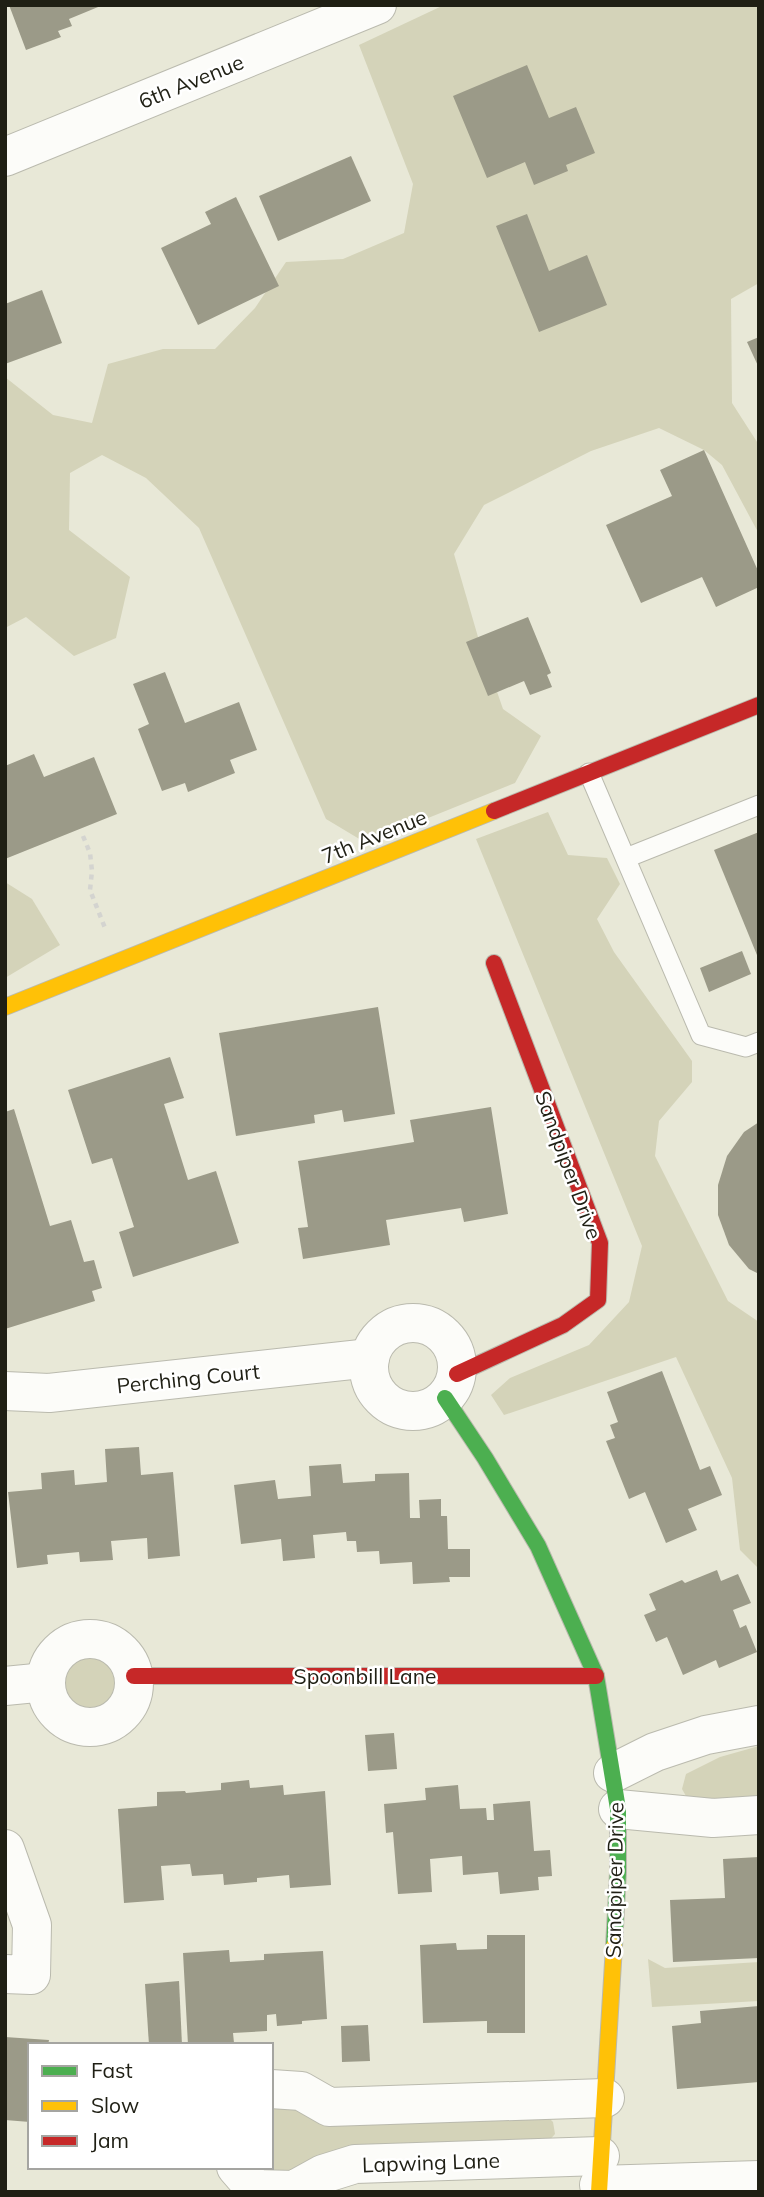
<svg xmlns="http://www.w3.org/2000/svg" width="764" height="2197" viewBox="0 0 764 2197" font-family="Mulish,sans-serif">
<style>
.green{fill:#d4d3b9}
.building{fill:#9b9a88}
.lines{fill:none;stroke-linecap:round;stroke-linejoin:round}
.lane-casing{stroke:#babaae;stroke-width:21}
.street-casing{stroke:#babaae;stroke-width:40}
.fast-casing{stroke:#babaae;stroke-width:18}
.slow-casing{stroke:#babaae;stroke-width:18}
.jam-casing{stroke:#babaae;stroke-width:18}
.path{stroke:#d4d4d0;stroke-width:4.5;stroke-dasharray:5 5;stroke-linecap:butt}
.lane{stroke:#fcfcf9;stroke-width:19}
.street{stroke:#fcfcf9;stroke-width:38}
.fast{stroke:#4caf50;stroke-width:16}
.slow{stroke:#ffc107;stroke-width:16}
.jam{stroke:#c62828;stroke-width:16}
.labels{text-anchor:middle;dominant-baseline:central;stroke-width:5;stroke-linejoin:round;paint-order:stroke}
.street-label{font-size:21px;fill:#1f1f14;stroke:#fff}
</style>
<rect width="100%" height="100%" fill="#e8e8d7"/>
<g class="green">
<polygon points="444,5 759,5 759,283 731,299 732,403 759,445 759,534 722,465 704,450 659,428 591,451 484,505 454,554 478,637 503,709 541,736 515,783 366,843 326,819 199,528 146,478 102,455 70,473 69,530 130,577 116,638 74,656 26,617 5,628 5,377 53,415 92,423 108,364 163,349 215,349 255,308 286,262 343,259 404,233 413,184 359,45"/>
<polygon points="548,812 568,855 607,858 620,884 597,919 614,952 692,1061 692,1082 659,1121 655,1156 728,1301 759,1322 759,1569 740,1550 732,1478 676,1357 504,1415 491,1395 510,1378 589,1345 629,1302 642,1246 476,839"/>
<polygon points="5,882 32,899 60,945 5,978"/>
<circle cx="89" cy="1685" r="35"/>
<polygon points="759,1746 759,1796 690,1803 682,1789 686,1774 720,1757"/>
<polygon points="648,1959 665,1968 759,1962 759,2001 652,2007"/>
<polygon points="271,2102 544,2113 553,2122 555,2134 546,2144 295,2177 247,2167 271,2167"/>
</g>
<g class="building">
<polygon points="9,5 103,5 69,19 72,26 58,31 61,37 26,50"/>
<polygon points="527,65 549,118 576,107 595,153 566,165 568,171 534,185 525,162 487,178 453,96"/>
<polygon points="351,156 371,201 278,241 259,196"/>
<polygon points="236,197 279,286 198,325 161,248 211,224 205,212"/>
<polygon points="527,214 549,271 587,255 607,305 539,332 496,226"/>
<polygon points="42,290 62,343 5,364 5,304"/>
<polygon points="759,337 759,368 747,342"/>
<polygon points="704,450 759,573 759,587 716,607 702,577 641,603 606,525 672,496 660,470"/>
<polygon points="528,617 551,673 547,675 552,687 530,695 524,681 488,696 466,642"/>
<polygon points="165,672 185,723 239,702 257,750 230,760 235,773 188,792 185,783 162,791 138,729 149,724 133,684"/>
<polygon points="34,754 44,777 94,757 117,814 5,859 5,766"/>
<polygon points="759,832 759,960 714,850"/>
<polygon points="742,951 751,974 709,992 700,968"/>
<polygon points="378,1007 395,1114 344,1122 342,1110 314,1115 315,1123 236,1136 219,1033"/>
<polygon points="170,1057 184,1098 164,1104 188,1180 216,1171 239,1243 133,1277 119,1232 134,1227 112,1158 92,1164 68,1090"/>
<polygon points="491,1107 508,1214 464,1222 461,1208 386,1220 390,1245 303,1259 298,1228 308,1227 298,1161 414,1142 410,1120"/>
<polygon points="14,1109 50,1226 71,1220 84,1262 94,1260 102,1288 92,1291 95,1301 5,1329 5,1112"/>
<polygon points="759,1122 759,1274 749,1269 729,1245 718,1215 718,1185 727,1156 744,1132"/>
<polygon points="662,1371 700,1470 710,1466 722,1495 688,1509 697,1530 666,1543 645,1492 629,1499 606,1441 615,1438 610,1425 618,1422 607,1392"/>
<polygon points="139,1447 141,1475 173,1472 180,1556 148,1559 147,1538 111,1541 113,1560 80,1562 79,1552 47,1555 48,1564 17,1568 8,1492 42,1489 41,1473 74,1470 75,1485 107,1482 105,1449"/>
<polygon points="341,1464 343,1483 375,1481 375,1474 409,1473 410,1518 420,1518 419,1500 441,1499 441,1516 447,1516 448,1549 470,1549 470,1577 449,1577 450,1582 413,1584 412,1562 380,1564 379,1551 357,1552 356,1541 347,1541 346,1532 313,1535 315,1558 283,1561 281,1539 241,1544 234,1485 275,1480 278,1499 311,1496 309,1466"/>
<polygon points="717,1570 721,1581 738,1574 751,1603 733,1610 740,1628 746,1625 757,1652 719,1668 716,1660 683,1675 667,1637 656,1642 644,1615 656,1610 649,1594 682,1580 685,1583"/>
<polygon points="394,1733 397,1769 368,1771 365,1735"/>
<polygon points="249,1780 250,1788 283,1785 284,1795 325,1791 331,1885 290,1888 289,1875 257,1878 257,1882 224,1885 223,1874 192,1876 190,1864 161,1866 164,1900 124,1903 118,1809 157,1806 157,1792 185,1791 186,1793 221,1790 221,1783"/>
<polygon points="458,1785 460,1809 486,1808 487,1820 494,1820 493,1804 530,1801 534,1851 550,1850 552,1876 538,1877 539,1890 500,1894 498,1872 463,1875 462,1856 430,1859 432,1892 398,1894 393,1832 386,1833 384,1804 426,1800 425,1788"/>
<polygon points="759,1857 759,1958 673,1962 670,1900 725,1898 723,1859"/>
<polygon points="487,1935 525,1935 525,2033 487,2033 487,2021 423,2023 420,1945 456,1943 457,1950 487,1949"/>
<polygon points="229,1950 230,1962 264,1960 264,1954 323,1951 327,2019 302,2021 302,2024 277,2026 276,2014 267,2015 267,2031 233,2033 234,2043 188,2045 183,1953"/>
<polygon points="179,1981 182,2045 149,2045 145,1984"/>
<polygon points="759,2006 759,2082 677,2089 672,2026 701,2023 700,2011"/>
<polygon points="368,2025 370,2061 342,2062 341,2026"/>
<polygon points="5,2037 49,2040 48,2045 30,2045 30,2122 5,2120"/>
</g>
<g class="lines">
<g class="lane-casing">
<g id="lane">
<polyline points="589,773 701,1035 746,1047 759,1042"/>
<polyline points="626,858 759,805"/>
</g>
</g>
<g class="street-casing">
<g id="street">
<polyline points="5,157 377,5"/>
<circle cx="413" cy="1367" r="44"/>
<polyline points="5,1391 49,1393 370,1358"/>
<circle cx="90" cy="1683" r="44"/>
<polyline points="5,1686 46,1682"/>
<polyline points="613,1773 655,1752 706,1735 759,1725"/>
<polyline points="618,1809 713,1818 759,1815"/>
<polyline points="5,1849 32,1925 31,1975 5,1974"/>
<polyline points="271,2089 301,2091 329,2107 605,2098"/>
<polyline points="236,2167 255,2189 294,2190 323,2174 355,2164 600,2156"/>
<polyline points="599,2185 759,2180"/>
</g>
</g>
<g class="fast-casing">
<polyline id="fast" points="445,1398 485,1458 538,1546 596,1676 618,1809 618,1872 614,1946"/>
</g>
<g class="slow-casing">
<g id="slow">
<polyline points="5,1007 494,811"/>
<polyline points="599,2192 614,1946"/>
</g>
</g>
<g class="jam-casing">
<g id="jam">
<polyline points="494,811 759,705"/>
<polyline points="457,1374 563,1325 598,1300 600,1243 494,963"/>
<polyline points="134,1676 596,1676"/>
</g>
</g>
<polyline class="path" points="83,836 90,853 92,871 90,890 105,928"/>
<use href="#lane" class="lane"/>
<use href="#street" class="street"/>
<use href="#fast" class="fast"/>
<use href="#slow" class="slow"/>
<use href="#jam" class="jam"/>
</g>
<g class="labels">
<g class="street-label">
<text transform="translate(191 81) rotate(-22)">6th Avenue</text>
<text transform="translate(374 836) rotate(-22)">7th Avenue</text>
<text transform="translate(569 1165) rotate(70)">Sandpiper Drive</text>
<text transform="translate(188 1378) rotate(-6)">Perching Court</text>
<text x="365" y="1676">Spoonbill Lane</text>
<text transform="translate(614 1880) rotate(-89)">Sandpiper Drive</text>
<text transform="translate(431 2162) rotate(-2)">Lapwing Lane</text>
</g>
</g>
<rect width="764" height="2197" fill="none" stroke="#1f1f14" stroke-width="14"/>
<rect x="28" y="2043" width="245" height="126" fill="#ffffff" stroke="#a5a5a1" stroke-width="2"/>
<rect x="42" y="2066" width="35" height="10" fill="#4caf50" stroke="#a5a5a1" stroke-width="2"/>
<text x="91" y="2078" font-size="21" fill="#1f1f14">Fast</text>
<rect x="42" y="2101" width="35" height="10" fill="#ffc107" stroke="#a5a5a1" stroke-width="2"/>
<text x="91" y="2113" font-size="21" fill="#1f1f14">Slow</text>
<rect x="42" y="2136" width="35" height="10" fill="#c62828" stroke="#a5a5a1" stroke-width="2"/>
<text x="91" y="2148" font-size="21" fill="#1f1f14">Jam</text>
</svg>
